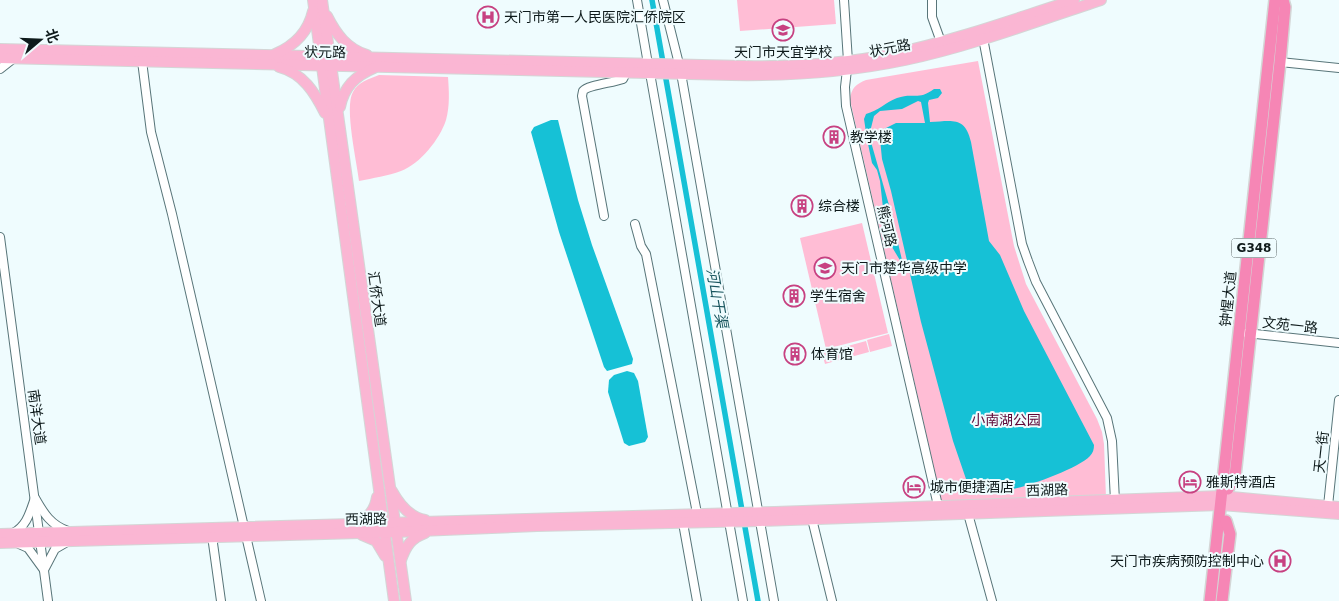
<svg xmlns="http://www.w3.org/2000/svg" width="1339" height="601" viewBox="0 0 1339 601" font-family="'DejaVu Sans','Noto Sans SC',sans-serif">
<style>
.green{fill:#ffbdd5}
.water{fill:#16c1d6}
.lines{fill:none;stroke-linecap:round;stroke-linejoin:round}
.canal{stroke:#16c1d6;stroke-width:5.5}
.minor-casing{stroke:#587579;stroke-width:10}
.major-casing{stroke:#d4d6d6;stroke-width:12}
.highway-casing{stroke:#d4d6d6;stroke-width:14}
.minor{stroke:#fff;stroke-width:8}
.major{stroke:#fab6d3;stroke-width:10}
.highway{stroke:#f686b5;stroke-width:11}
.labels{text-anchor:middle;dominant-baseline:central;stroke-width:4;stroke-linejoin:round;paint-order:stroke}
.shield{fill:#effcfe;stroke:#525e5f;stroke-width:1}
.shield-label{font-size:12px;font-weight:bold;fill:#0e1a1b}
.poi-label{font-size:14px;fill:#0e1a1b;stroke:#effcfe;text-anchor:start}
.street-label{font-size:14px;fill:#0e1a1b;stroke:#effcfe}
.park-label{font-size:14px;fill:#5f0737;stroke:#effcfe}
.water-label{font-size:15px;font-style:italic;fill:#17545d;stroke:#effcfe}
</style>
<rect width="100%" height="100%" fill="#effcfe"/>
<g class="green">
<polygon points="737,0 834,0 836,24 740,31"/>
<path d="M978 61 1014 246 1026 284 1097 419 1102 432 1104 444 1106 498 942 503 850 100C851 88 856 84 866 80Z"/>
<path d="M379 75 448 77C449 91 450 106 446 120 440 139 420 164 401 171 388 176 373 178 359 181 357 162 344 107 353 92 358 82 369 79 379 75Z"/>
<polygon points="862,223 888,333 826,349 800,238"/>
<polygon points="889,334 892,346 870,352 867,340"/>
<polygon points="866,341 869,352 847,358 844,347"/>
<polygon points="843,347 846,358 825,364 822,353"/>
</g>
<g class="water">
<path d="M934 89H940L942 93 938 98 929 100 928 103 930 122C952 121 965 116 971 142L989 241 1000 255 1024 311 1094 445C1094 449 1093 453 1090 456 1079 468 1029 486 1013 489 1000 491 973 491 966 479L953 441 921 322 891 191 882 159 880 139 884 129 896 123H925L921 102 918 101 902 109 880 111 874 116 871 128V142L889 205 902 260 901 262 892 247V226L883 208 880 181 877 170 872 163 867 139 864 119 866 114C878 111 886 102 897 98 913 92 918 101 934 89Z"/>
<polygon points="551,120 558,120 578,200 592,245 633,359 632,364 607,371 604,367 559,232 531,132 534,127"/>
<polygon points="627,371 634,373 638,381 648,437 645,442 629,446 624,443 608,392 609,380 614,375"/>
</g>
<g class="lines">
<polyline class="canal" points="652,0 758,601"/>
<g class="minor-casing">
<g id="minor">
<polyline points="637,0 648,64"/>
<polyline points="663,0 679,64"/>
<polyline points="844,0 848,61 845,87 846,106 939,510"/>
<polyline points="932,0 932,17 941,42"/>
<polyline points="983,38 1022,244 1028,261 1036,282 1107,418 1112,441 1115,501"/>
<polyline points="142,61 151,132 172,214 261,601"/>
<polyline points="1280,62 1339,68"/>
<polyline points="0,69 14,58"/>
<polyline points="650,73 743,601"/>
<polyline points="681,73 774,601"/>
<path d="M604 216 582 96 583 91C588 85 612 83 623 79L626 73"/>
<polyline points="635,224 641,246 646,254 697,513"/>
<polyline points="0,237 48,601"/>
<polyline points="1246,333 1339,343"/>
<polyline points="1328,506 1339,400"/>
<polyline points="967,510 992,601"/>
<polyline points="812,519 832,601"/>
<polyline points="683,523 697,601"/>
<path d="M13 533C27 526 30 512 35 498 44 514 51 525 68 531"/>
<polyline points="212,536 221,601"/>
<polyline points="19,544 28,548 44,570 55,549 67,542"/>
</g>
</g>
<g class="major-casing">
<g id="major">
<polyline points="313,0 394,601"/>
<polyline points="322,0 406,601"/>
<path d="M327 16C336 34 347 49 367 55"/>
<path d="M0 49 745 66C794 67 843 64 892 54 954 41 1014 19 1074 0"/>
<path d="M275 54C294 46 308 33 313 11"/>
<path d="M0 58 731 75C790 76 848 72 905 60 971 46 1037 21 1101 0"/>
<path d="M279 67C303 73 315 93 325 113"/>
<path d="M340 107C344 87 355 76 374 68"/>
<path d="M392 491C399 504 409 517 425 520"/>
<path d="M356 522C369 518 375 510 377 497"/>
<polyline points="0,534 775,512 1221,496 1339,507"/>
<polyline points="362,535 376,541 385,556"/>
<polyline points="0,543 396,532 537,526 760,521 1221,505 1339,514"/>
<path d="M401 560C406 546 411 538 425 533"/>
</g>
</g>
<g class="highway-casing">
<g id="highway">
<polyline points="1228,489 1235,476 1280,62 1285,7 1283,0"/>
<polyline points="1210,601 1275,0"/>
<polyline points="1222,601 1230,534 1226,521"/>
</g>
</g>
<use href="#minor" class="minor"/>
<use href="#major" class="major"/>
<use href="#highway" class="highway"/>
</g>
<defs>
<g id="hospital-ring" transform="scale(1.125)"><circle r="9.5" fill="#effcfe" stroke="#c74181" stroke-width="1.5"/><path d="M-5-5h3v3.5h4V-5h3V5h-3V1.5h-4V5h-3Z" fill="#c74181"/></g>
<g id="school-ring" transform="scale(1.125)"><circle r="9.5" fill="#effcfe" stroke="#c74181" stroke-width="1.5"/><path d="M0-5L7-2L0 1L-7-2ZM-4 1L0 2.5L4 1V4Q0 6-4 4Z" fill="#c74181"/></g>
<g id="building-ring" transform="scale(1.125)"><circle r="9.5" fill="#effcfe" stroke="#c74181" stroke-width="1.5"/><path d="M-4-6H4V6H1V3H-1V6H-4ZM-2.5-4.3h1.7v1.8h-1.7ZM.8-4.3h1.7v1.8H.8ZM-2.5-1h1.7V.8h-1.7ZM.8-1h1.7V.8H.8Z" fill="#c74181"/></g>
<g id="hotel-ring" transform="scale(1.125)"><circle r="9.5" fill="#effcfe" stroke="#c74181" stroke-width="1.5"/><path d="M-6-4.5h1.5V1H6V5H4.5V3h-9V5H-6ZM-4 0a1.8 1.8 0 1 1 3.6 0ZM.5 0V-2.5h3Q6-2.5 6 0Z" fill="#c74181"/></g>
</defs>
<g fill-rule="evenodd">
<use href="#hospital-ring" x="488" y="17"/>
<use href="#school-ring" x="783" y="30"/>
<use href="#building-ring" x="834" y="137"/>
<use href="#building-ring" x="802" y="206"/>
<use href="#school-ring" x="825" y="268"/>
<use href="#building-ring" x="794" y="296"/>
<use href="#building-ring" x="795" y="354"/>
<use href="#hotel-ring" x="1190" y="482"/>
<use href="#hotel-ring" x="914" y="487"/>
<use href="#hospital-ring" x="1280" y="561"/>
</g>
<g class="labels">
<rect class="shield" x="1231.5" y="238.5" width="45" height="19" rx="4"/>
<g class="shield-label">
<text x="1254" y="248">G348</text>
</g>
<g class="poi-label">
<text x="504" y="17">天门市第一人民医院汇侨院区</text>
<text x="783" y="52" text-anchor="middle">天门市天宜学校</text>
<text x="850" y="137">教学楼</text>
<text x="818" y="206">综合楼</text>
<text x="841" y="268">天门市楚华高级中学</text>
<text x="810" y="296">学生宿舍</text>
<text x="811" y="354">体育馆</text>
<text x="1206" y="482">雅斯特酒店</text>
<text x="930" y="487">城市便捷酒店</text>
<text x="1264" y="561" text-anchor="end">天门市疾病预防控制中心</text>
</g>
<g class="street-label">
<text transform="translate(890 48) rotate(-11)">状元路</text>
<text transform="translate(325 52) rotate(1)">状元路</text>
<text transform="translate(887 226) rotate(77)">熊河路</text>
<text transform="translate(377 299) rotate(82)">汇侨大道</text>
<text transform="translate(1228 299) rotate(-84)">钟惺大道</text>
<text transform="translate(1290 325) rotate(6)">文苑一路</text>
<text transform="translate(37 417) rotate(82)">南洋大道</text>
<text transform="translate(1321 452) rotate(-84)">天一街</text>
<text transform="translate(1047 490) rotate(-2)">西湖路</text>
<text transform="translate(366 519) rotate(-1)">西湖路</text>
</g>
<g class="park-label">
<text x="1006" y="420">小南湖公园</text>
</g>
<g class="water-label">
<text transform="translate(717 298) rotate(80)">河山干渠</text>
</g>
</g>
<g transform="translate(40 40) rotate(71)" stroke="#effcfe" stroke-width="4" paint-order="stroke">
<path d="M0-4L9 19L0 12L-9 19Z" fill="#0e1a1b"/>
<text y="-8" font-size="14" font-weight="bold" text-anchor="middle" fill="#0e1a1b">北</text>
</g>
</svg>
